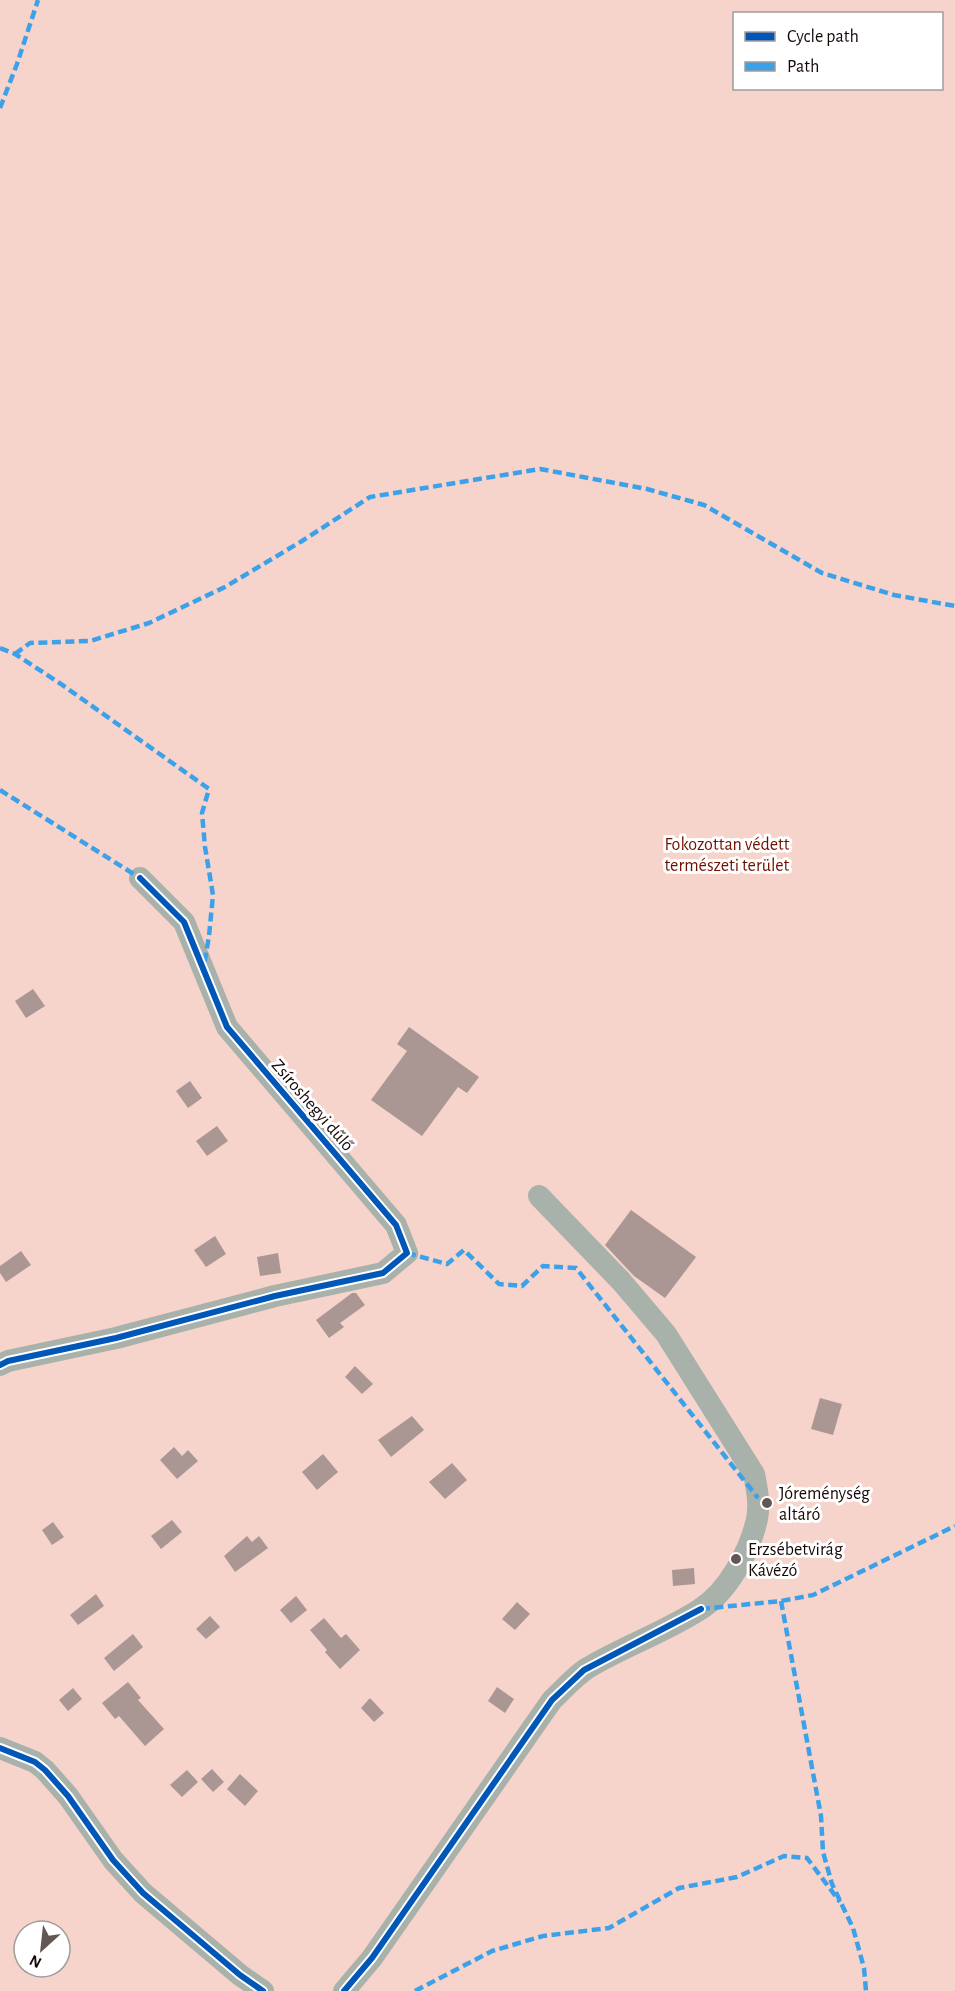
<svg xmlns="http://www.w3.org/2000/svg" width="955" height="1991" viewBox="0 0 955 1991" font-family="'Alegreya Sans',sans-serif">
  <rect width="100%" height="100%" fill="#f5e7e4"/>
  <path fill="#f6d4cc" fill-rule="evenodd" d="M0,0h955v1991h-955zM734,14h208v74h-208zM24,1931h36v36h-36z"/>
  <g fill="#aa9692">
    <path d="M33,989l12,17 -19,12 -11,-17z"/>
    <path d="M409,1027l70,50 -12,16 -9,-6 -36,49 -51,-36 36,-49 -10,-7z"/>
    <path d="M190,1081l12,17 -14,10 -12,-17z"/>
    <path d="M217,1126l11,15 -21,15 -11,-15z"/>
    <path d="M631,1210l65,47 -31,41 -31,-22 -29,-31z"/>
    <path d="M215,1236l11,18 -20,13 -12,-17z"/>
    <path d="M21,1251l10,14 -25,17 -6,-9v-7z"/>
    <path d="M278,1253l3,20 -21,3 -3,-19z"/>
    <path d="M352,1293h4l9,12 -25,18 4,4 -15,11 -13,-18z"/>
    <path d="M355,1366l18,18 -11,10 -17,-17z"/>
    <path d="M820,1398l22,6 -9,31 -22,-6z"/>
    <path d="M412,1416l12,14 -33,27 -13,-17z"/>
    <path d="M174,1447l8,9 6,-6 10,11 -21,18 -17,-19z"/>
    <path d="M323,1454l15,18 -21,18 -15,-18z"/>
    <path d="M452,1463l15,17 -22,19 -16,-17z"/>
    <path d="M172,1520l10,12 -21,17 -10,-13z"/>
    <path d="M53,1522l11,15 -12,8 -10,-15z"/>
    <path d="M247,1536l5,6 7,-6 9,12 -33,24 -11,-16z"/>
    <path d="M694,1568l1,16 -22,2 -1,-16z"/>
    <path d="M96,1594l8,12 -26,19 -8,-10z"/>
    <path d="M296,1596l11,14 -16,13 -11,-13z"/>
    <path d="M517,1602l13,12 -15,16 -13,-11z"/>
    <path d="M210,1616l10,11 -14,12 -10,-10z"/>
    <path d="M324,1618l17,20 5,-4 14,16 -20,19 -15,-17 2,-2 -17,-20z"/>
    <path d="M133,1634l10,13 -29,24 -10,-13z"/>
    <path d="M128,1682l13,16 -3,2 26,29 -19,17 -26,-30 -4,3 -13,-16z"/>
    <path d="M497,1687l17,12 -9,14 -17,-12z"/>
    <path d="M73,1688l9,11 -14,12 -9,-11z"/>
    <path d="M370,1698l14,15 -10,9 -13,-14z"/>
    <path d="M212,1769l12,13 -11,10 -12,-13z"/>
    <path d="M187,1770l11,12 -16,15 -12,-12z"/>
    <path d="M240,1774l18,17 -13,15 -18,-17z"/>
  </g>
  <g fill="none" stroke-linecap="round" stroke-linejoin="round">
    <g stroke="#a9b1ab" stroke-width="22">
      <path d="M0,1365l8,-4 108,-23 159,-42 108,-23 24,-20 -11,-28 -169,-198 -43,-105 -44,-44"/>
      <path d="M0,1748l35,14 10,8 23,26 45,64 30,33 97,82 23,16"/>
      <path d="M344,1991l28,-33 180,-258c11,-10 22,-23 34,-31 36,-22 77,-36 113,-59 29,-18 51,-59 58,-91 3,-15 0,-30 -3,-45l-88,-140 -45,-53 -82,-85"/>
    </g>
    <g stroke="#3da1e9" stroke-width="4.5" stroke-dasharray="9 4.5" stroke-linecap="butt">
      <path d="M0,108l17,-44 21,-64"/>
      <path d="M0,648l15,6 46,30 148,105 -7,24 3,34 8,48 -4,41 -5,30"/>
      <path d="M15,654l15,-11 60,-2 59,-18 76,-36 77,-46 68,-44 170,-28 107,20 57,16 118,68 72,22 61,11"/>
      <path d="M0,790l140,88"/>
      <path d="M407,1253l40,11 17,-14 35,34 23,2 21,-20 33,2 182,230"/>
      <path d="M781,1601l40,215 2,36 9,32 21,44 11,40 2,23"/>
      <path d="M701,1609l80,-8 32,-6 142,-69"/>
      <path d="M415,1991l77,-40 51,-15 66,-8 70,-40 58,-11 47,-21 23,2 33,44"/>
    </g>
    <defs>
      <g id="cycleway">
        <path d="M0,1365l8,-4 108,-23 159,-42 108,-23 24,-20 -11,-28 -169,-198 -43,-105 -44,-44"/>
        <path d="M0,1748l35,14 10,8 23,26 45,64 30,33 97,82 23,16"/>
        <path d="M344,1991l28,-33 180,-258 32,-30 117,-61"/>
      </g>
    </defs>
    <use href="#cycleway" stroke="#fff" stroke-width="10"/>
    <use href="#cycleway" stroke="#0057b8" stroke-width="6"/>
  </g>
  <g fill="#635654" stroke="#fff" stroke-width="2">
    <circle cx="767" cy="1503" r="6"/>
    <circle cx="736" cy="1559" r="6"/>
  </g>
  <g text-anchor="middle" stroke-width="6" stroke-linejoin="round" paint-order="stroke">
    <g font-size="18" fill="#6f1200" stroke="#fff">
      <text x="727" y="850">Fokozottan védett<tspan x="727" dy="21">természeti terület</tspan></text>
    </g>
    <g font-size="18" fill="#150806" stroke="#fff">
      <text transform="translate(313 1105) rotate(49)" y="6">Zsíroshegyi dűlő</text>
    </g>
    <g font-size="18" fill="#150806" stroke="#fff" text-anchor="start">
      <text x="779" y="1499">Jóreménység<tspan x="779" dy="21">altáró</tspan></text>
      <text x="748" y="1555">Erzsébetvirág<tspan x="748" dy="21">Kávézó</tspan></text>
    </g>
  </g>
  <rect x="733" y="12" width="210" height="78" fill="#ffffff" stroke="#a19c9b" stroke-width="1.5"/>
  <rect x="745" y="32" width="30" height="9" fill="#0057b8" stroke="#a19c9b" stroke-width="1.5"/>
  <text x="787" y="42" font-size="18" fill="#150806">Cycle path</text>
  <rect x="745" y="62" width="30" height="9" fill="#3da1e9" stroke="#a19c9b" stroke-width="1.5"/>
  <text x="787" y="72" font-size="18" fill="#150806">Path</text>
  <g transform="translate(42 1949) rotate(207)"><circle r="28" fill="#ffffff" stroke="#a19c9b" stroke-width="1.5"/>
  <path d="M0-4.5L10 22L0 15L-10 22Z" fill="#635654"/>
  <text y="-9" font-size="16" font-weight="bold" text-anchor="middle" fill="#150806">N</text>
  </g>
</svg>
